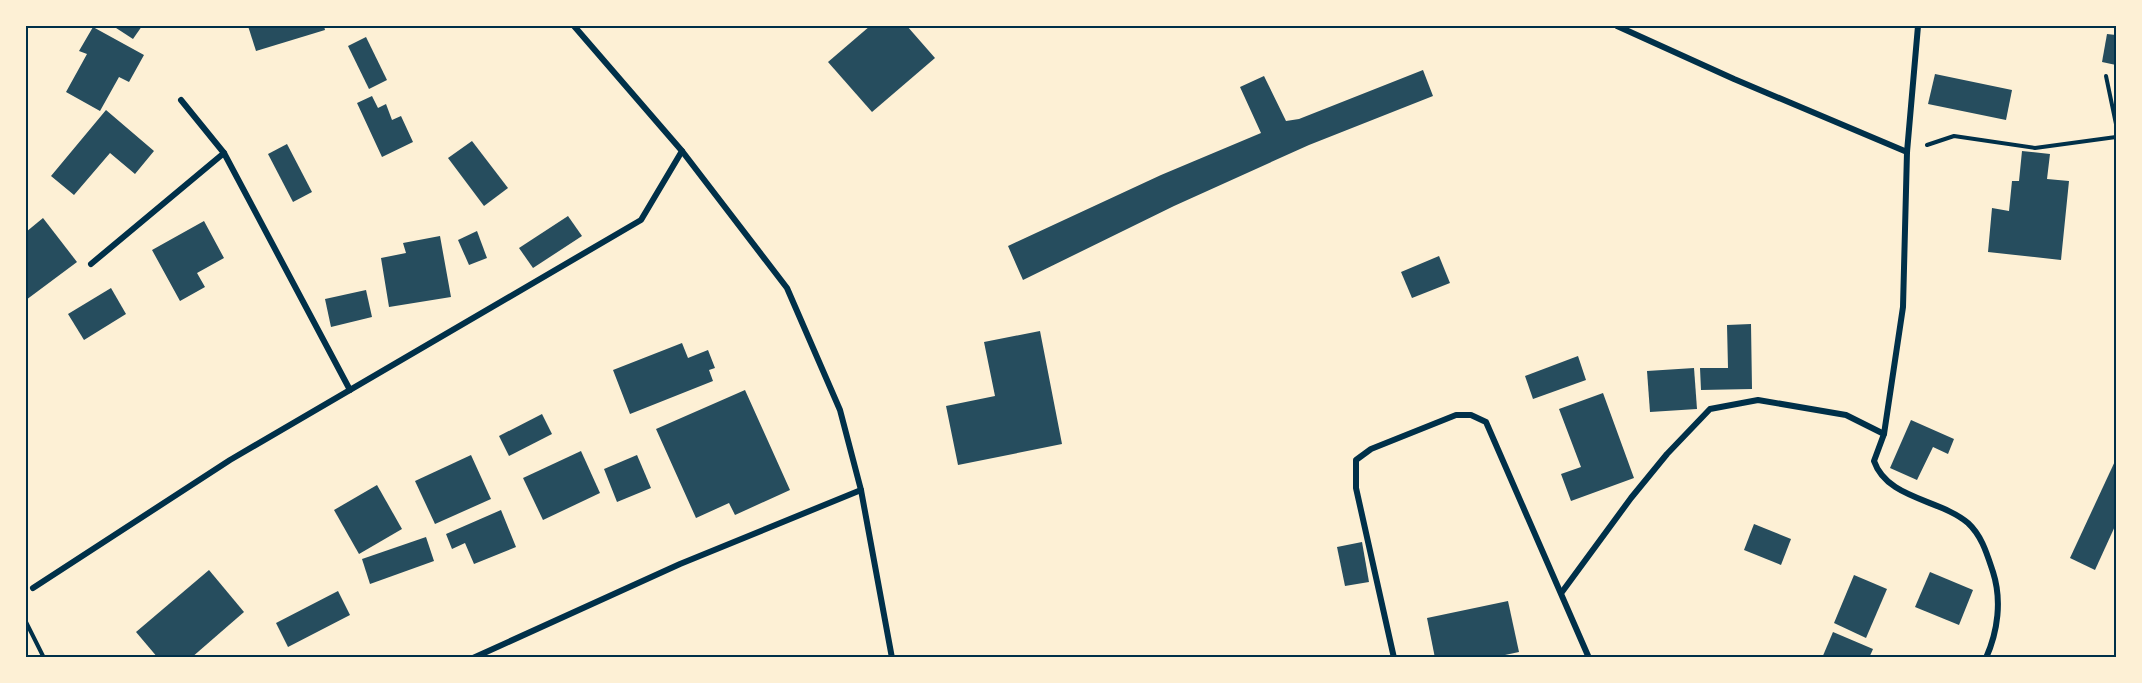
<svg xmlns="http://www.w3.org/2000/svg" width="2142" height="683" viewBox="0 0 2142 683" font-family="Overpass,sans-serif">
  <rect width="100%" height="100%" fill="#fdf0d5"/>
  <g fill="#264d5e">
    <path d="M113,26h29l-9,13z"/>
    <path d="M248,26h76l1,4 -69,21z"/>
    <path d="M870,26h37l28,32 -63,54 -44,-50z"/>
    <path d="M93,27l51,28 -15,27 -10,-5 -19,34 -34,-19 21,-38 -8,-3z"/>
    <path d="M2107,34l9,1v30l-14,-3z"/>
    <path d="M366,37l21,43 -18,9 -21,-43z"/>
    <path d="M1423,70l10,26 -124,49 -135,61 -151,74 -15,-34 153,-71 100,-42 -21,-46 24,-11 22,45 13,-2z"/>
    <path d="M1935,74l77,16 -6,30 -78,-16z"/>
    <path d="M372,96l6,12 8,-4 6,16 9,-4 12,26 -31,15 -25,-54z"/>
    <path d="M106,110l48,41 -19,23 -25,-21 -36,42 -23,-19z"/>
    <path d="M472,141l36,47 -24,18 -36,-48z"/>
    <path d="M287,144l25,48 -19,10 -25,-48z"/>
    <path d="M2022,151l28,3 -3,25 22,2 -8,79 -73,-8 4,-44 17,3 3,-30h7z"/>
    <path d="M568,216l14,20 -49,32 -14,-20z"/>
    <path d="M43,218l34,44 -51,38v-68z"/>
    <path d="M204,221l20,37 -27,15 8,14 -25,14 -28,-51z"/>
    <path d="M477,231l10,27 -18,7 -11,-25z"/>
    <path d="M440,236l11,61 -62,10 -8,-49 25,-5 -3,-10z"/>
    <path d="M1439,256l11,27 -38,15 -11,-26z"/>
    <path d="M111,288l15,26 -42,26 -16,-26z"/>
    <path d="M366,290l6,27 -41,10 -6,-28z"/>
    <path d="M1751,324l1,65 -51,1 -1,-22h28l-1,-43z"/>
    <path d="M1040,331l22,113 -104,21 -12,-59 49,-10 -11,-54z"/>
    <path d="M682,343l6,15 20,-8 7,18 -6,2 4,11 -83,33 -17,-44z"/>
    <path d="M1578,356l8,24 -53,19 -8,-23z"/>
    <path d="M1694,368l3,41 -47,3 -3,-41z"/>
    <path d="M745,390l45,100 -55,25 -6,-12 -33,15 -40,-89z"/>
    <path d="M1603,393l31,85 -63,23 -10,-27 20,-7 -22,-58z"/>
    <path d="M542,414l10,20 -43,22 -10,-20z"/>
    <path d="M1911,420l43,19 -6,15 -15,-7 -16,33 -27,-12z"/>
    <path d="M581,451l19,42 -57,27 -20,-42z"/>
    <path d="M471,455l20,44 -56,25 -20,-43z"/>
    <path d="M637,455l14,33 -34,14 -13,-33z"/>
    <path d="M2116,459v65l-21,46 -25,-12z"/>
    <path d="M377,485l25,44 -43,25 -25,-44z"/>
    <path d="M501,510l15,37 -42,17 -9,-21 -13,6 -6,-15z"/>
    <path d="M1754,524l37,15 -10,26 -37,-15z"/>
    <path d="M426,537l8,24 -64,23 -8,-25z"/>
    <path d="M1362,542l7,40 -24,4 -8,-39z"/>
    <path d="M209,570l35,42 -53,46h-33l-22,-26z"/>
    <path d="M1930,572l43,18 -14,35 -44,-18z"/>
    <path d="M1854,575l33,14 -21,49 -32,-15z"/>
    <path d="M338,591l12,24 -62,32 -12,-24z"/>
    <path d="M1508,601l11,51 -28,6h-56l-8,-40z"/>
    <path d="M1833,632l40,17 -4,9h-47z"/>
  </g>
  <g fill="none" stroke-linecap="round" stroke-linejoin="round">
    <g stroke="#003049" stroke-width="4">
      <path d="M2106,76l10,48"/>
      <path d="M1927,145l27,-9 81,12 81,-11"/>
      <path d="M26,622l18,36"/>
    </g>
    <g stroke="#003049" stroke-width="6">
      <path d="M574,26l108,125 105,137 53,122 21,80 31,168"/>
      <path d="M1617,26l117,53 173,73"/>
      <path d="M1918,26l-11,126 -4,155 -19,127 -10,27c13,38 66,38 94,62 14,13 19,31 25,49 9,28 5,59 -7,86"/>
      <path d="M181,100l43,53 126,237"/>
      <path d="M91,264l133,-111"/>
      <path d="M33,588l197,-128 411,-240 41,-69"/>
      <path d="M1562,592l69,-94 36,-44 43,-45 48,-9 88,15 38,19"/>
      <path d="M473,658l207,-94 181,-74"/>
      <path d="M1394,658l-38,-170v-28l15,-11 85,-34h15l15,7 103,236"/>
    </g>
  </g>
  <rect width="2142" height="683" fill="none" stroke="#fdf0d5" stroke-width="54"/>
  <rect x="27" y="27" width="2088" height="629" fill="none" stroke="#003049" stroke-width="2"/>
</svg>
